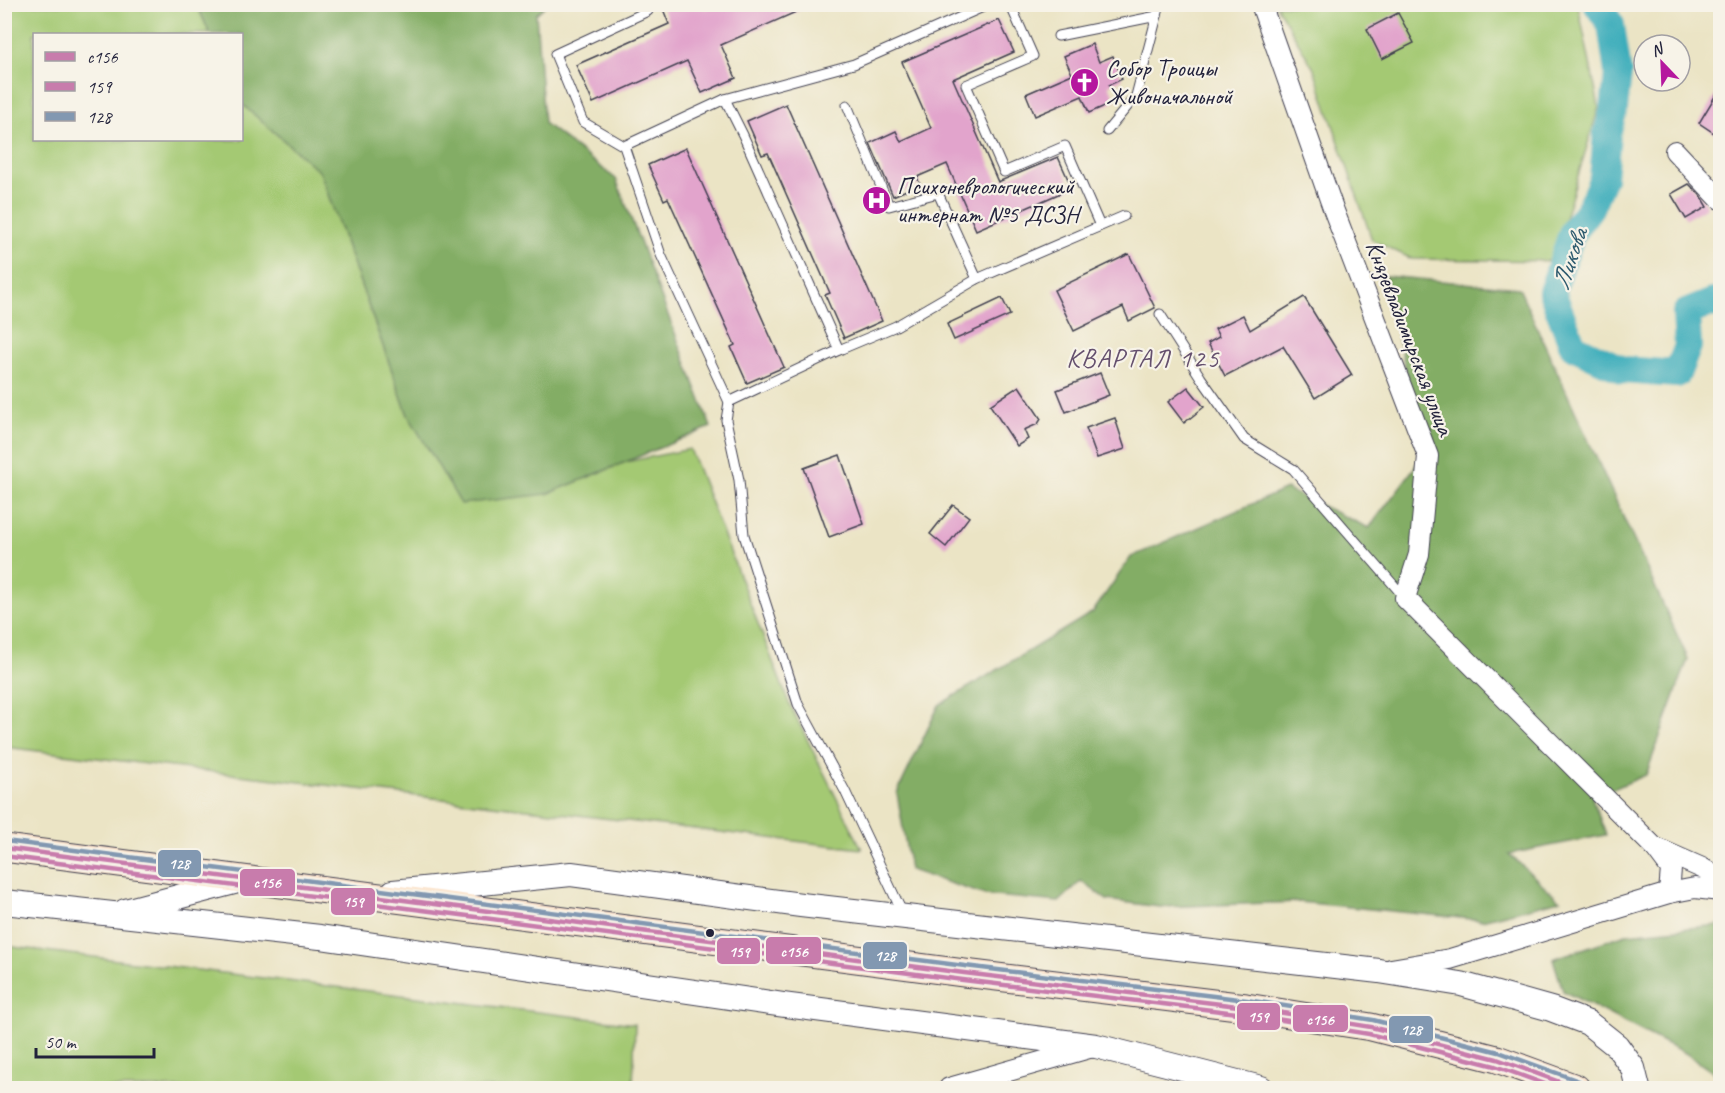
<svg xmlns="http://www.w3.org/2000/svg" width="1725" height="1093" viewBox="0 0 1725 1093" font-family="Caveat,sans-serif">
  <rect width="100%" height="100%" fill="#f7f3e8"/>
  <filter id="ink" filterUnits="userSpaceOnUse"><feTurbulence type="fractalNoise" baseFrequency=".0167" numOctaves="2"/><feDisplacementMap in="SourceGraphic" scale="12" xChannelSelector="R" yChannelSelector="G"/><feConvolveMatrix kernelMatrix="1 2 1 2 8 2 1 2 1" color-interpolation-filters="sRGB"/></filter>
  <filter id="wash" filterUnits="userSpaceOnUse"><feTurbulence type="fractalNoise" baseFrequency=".008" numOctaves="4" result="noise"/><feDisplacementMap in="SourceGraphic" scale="24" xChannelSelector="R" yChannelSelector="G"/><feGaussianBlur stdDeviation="1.35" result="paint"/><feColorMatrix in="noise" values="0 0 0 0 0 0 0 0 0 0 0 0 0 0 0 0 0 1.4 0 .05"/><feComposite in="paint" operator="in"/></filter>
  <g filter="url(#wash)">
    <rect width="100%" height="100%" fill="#ebe4c5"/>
    <g fill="#a4c973" stroke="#637657" stroke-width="1.5">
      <path d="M5,5h202l-7,7 10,22h-176v106h208v-36l78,68 88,243 139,79 79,-32 64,-13 99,254 73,146 -857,-102z"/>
      <path d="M1276,5h302l21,102 -47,154 -140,-2 -40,-19 -58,-171z"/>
      <path d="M5,946l630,78 -2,64h-628z"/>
    </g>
    <g fill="#83ad65" stroke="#526850" stroke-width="1.5">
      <path d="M207,4l339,1 -10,9 8,109 72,56 95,248 -164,67 -86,10 -53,-89 -88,-243 -78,-68v-70h-32l-10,-23z"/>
      <path d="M1385,276l134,12 169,371 -42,116 -54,23 14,37 -97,19 51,46 -78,20 -183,-18 -139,5 -53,-7 -26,-19 -22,21 -74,-7 -75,-25 -13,-77 42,-88 154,-93 38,-55 155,-68 83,39 55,-73z"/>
      <path d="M1719,925l1,1v151l-35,-24 -122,-62 -10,-32 73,-25z"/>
    </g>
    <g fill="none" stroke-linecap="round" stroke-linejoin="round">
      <path stroke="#3eadbb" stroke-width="28" d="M1597,4l14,21 7,48 -4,36 -7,24 -4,45 -13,30 -17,23 -21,61 21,54 50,24 54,4 11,-28 -2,-33 27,-11 7,3"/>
    </g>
    <g id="blocks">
      <g fill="#e2a4cc">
        <path d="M661,4h42l2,5 11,-5h98l-93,41 15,33 -34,15 -15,-32 -94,42 -17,-38 93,-41z"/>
        <path d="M1398,13l16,30 -32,16 -15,-30z"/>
        <path d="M999,20l15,32 -61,27 45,103 60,-25 14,31 -96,42 -29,-66 -30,13 3,7 -27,12 -23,-53 26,-12 5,11 30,-14 -29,-66z"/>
        <path d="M1092,44l7,18 14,-6 9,23 -13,6 7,16 -27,12 -7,-17 -47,20 -9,-22 46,-20 -8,-18z"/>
        <path d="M1720,88v49l-21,-14z"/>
        <path d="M786,104l96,217 -38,17 -19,-43 5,-2 -62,-140 -6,2 -15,-34z"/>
        <path d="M686,148l98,219 -37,16 -16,-36 4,-2 -67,-147 -4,2 -16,-35z"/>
        <path d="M1689,184l11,11 7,12 -21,12 -15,-25z"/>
        <path d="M1129,254l26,54 -26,13 -6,-14 -49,24 -20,-41z"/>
        <path d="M1304,297l48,78 -37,23 -32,-52 -58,30 -17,-33 11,-6 -4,-8 28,-14 7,15z"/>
        <path d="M1002,298l8,17 -56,25 -7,-16z"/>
        <path d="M1100,373l9,22 -43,17 -9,-22z"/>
        <path d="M1019,386l22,33 -3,5 -14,6 4,9 -11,7 -27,-41z"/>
        <path d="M1188,387l16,20 -20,16 -16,-21z"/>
        <path d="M1115,418l10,31 -28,9 -11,-30z"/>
        <path d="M840,455l24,69 -35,13 -25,-69z"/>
        <path d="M953,505l16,12 -23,30 -16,-13z"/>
      </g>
    </g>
  </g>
  <g filter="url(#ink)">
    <use href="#blocks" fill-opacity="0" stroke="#403f50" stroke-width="1.5"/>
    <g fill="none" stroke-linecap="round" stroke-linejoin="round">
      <defs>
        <g id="service">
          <path d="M645,4l3,7 -93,43 28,68 41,24 37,109 68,147 -3,18 13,60 5,55 54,169 47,87 58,123"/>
          <path d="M1010,4l23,52 -67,29 38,87 61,-26 35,80"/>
          <path d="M1058,36l99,-20"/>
          <path d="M725,99l18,36 96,215"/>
          <path d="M847,105l42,101 49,-13 39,86"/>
          <path d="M1107,131l29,-35 24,-92"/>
          <path d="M624,146l101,-47 129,-35 136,-60"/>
          <path d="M1160,314l41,64 43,61 49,30 112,129"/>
          <path d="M729,402l110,-52 57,-24 81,-47 147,-63"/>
        </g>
        <g id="minor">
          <path d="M1261,4l73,207 94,245 -9,98 -14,44 249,249 48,21 18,11"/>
          <path d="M1675,151l45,48"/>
          <path d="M1656,849l15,20 -2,24"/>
          <path d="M1391,969l59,-10 219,-66 26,-5 25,3"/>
          <path d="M949,1088l144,-41"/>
        </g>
        <g id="tertiary">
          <path d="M393,892l178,-18 230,31 578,66 82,13 90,25 37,14 29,23 16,22 5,20"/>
          <path d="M4,902l316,35 464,68 312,41 165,42"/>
          <path d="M125,911l117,-31"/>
        </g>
        <path id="secondary" d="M4,848l960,125 282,34 125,20 126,32 79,29"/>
      </defs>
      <use href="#service" stroke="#403f50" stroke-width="11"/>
      <use href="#minor" stroke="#403f50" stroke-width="22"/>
      <use href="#tertiary" stroke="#403f50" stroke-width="26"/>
      <use href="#secondary" stroke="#403f50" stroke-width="29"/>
      <use href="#service" stroke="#fff" stroke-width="9"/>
      <use href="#minor" stroke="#fff" stroke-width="20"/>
      <use href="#tertiary" stroke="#fff" stroke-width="24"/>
      <use href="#secondary" stroke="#fbe5cf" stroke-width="27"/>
      <defs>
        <path id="bus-1" d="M4,848l960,125 282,34 125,20 126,32 79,29"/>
        <path id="bus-2" d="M4,856l959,124 282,34 124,20 126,32 61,22"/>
        <path id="bus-3" d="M5,841l960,125 282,34 126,20 126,32 80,29"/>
      </defs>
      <use href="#bus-1" stroke="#f7f3e8" stroke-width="9"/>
      <use href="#bus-2" stroke="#f7f3e8" stroke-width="9"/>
      <use href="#bus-3" stroke="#f7f3e8" stroke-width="9"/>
      <use href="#bus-1" stroke="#c87cac" stroke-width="4.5"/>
      <use href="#bus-2" stroke="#c87cac" stroke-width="4.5"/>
      <use href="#bus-3" stroke="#8298b1" stroke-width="4.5"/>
    </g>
  </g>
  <defs>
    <symbol id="church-disc" viewBox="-11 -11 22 22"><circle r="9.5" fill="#b5179e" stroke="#f7f3e8"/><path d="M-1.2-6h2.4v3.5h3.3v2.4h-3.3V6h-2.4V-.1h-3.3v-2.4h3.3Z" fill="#fff"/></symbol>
    <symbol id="hospital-disc" viewBox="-11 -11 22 22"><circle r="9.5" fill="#b5179e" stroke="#f7f3e8"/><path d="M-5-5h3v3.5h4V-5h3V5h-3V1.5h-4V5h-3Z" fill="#fff"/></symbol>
  </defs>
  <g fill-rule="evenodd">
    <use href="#church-disc" x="1068" y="66" width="33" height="33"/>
    <use href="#hospital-disc" x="860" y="184" width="33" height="33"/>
  </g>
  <circle fill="#22223b" stroke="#f7f3e8" stroke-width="2" cx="710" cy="933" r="5"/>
  <g text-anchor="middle" stroke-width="4.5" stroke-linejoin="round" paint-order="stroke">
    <g font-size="24" fill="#22223b" stroke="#f7f3e8" text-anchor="start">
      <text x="1106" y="76">Собор Троицы<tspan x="1106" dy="28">Живоначальной</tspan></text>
      <text x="897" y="194">Психоневрологический<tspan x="897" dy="28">интернат №5 ДСЗН</tspan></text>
    </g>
    <g font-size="24" fill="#22223b" stroke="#f7f3e8">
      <text transform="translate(1410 338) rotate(69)" y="8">Князевладимирская улица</text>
    </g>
    <g font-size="26" font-style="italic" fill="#2d5a6e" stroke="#f7f3e8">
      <text transform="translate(1569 259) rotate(-71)" y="9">Ликова</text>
    </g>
    <g font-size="27" letter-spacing="1.5" fill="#65506e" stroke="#f7f3e8">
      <text x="1143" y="367">КВАРТАЛ 125</text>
    </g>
  </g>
  <g stroke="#f7f3e8" stroke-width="2">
    <rect x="157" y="849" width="45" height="29" rx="6" fill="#8298b1"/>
    <rect x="239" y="868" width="57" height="29" rx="6" fill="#c87cac"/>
    <rect x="330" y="887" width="46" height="29" rx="6" fill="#c87cac"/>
    <rect x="765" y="936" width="57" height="29" rx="6" fill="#c87cac"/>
    <rect x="716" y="937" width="45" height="28" rx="6" fill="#c87cac"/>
    <rect x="862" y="941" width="46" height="29" rx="6" fill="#8298b1"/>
    <rect x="1236" y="1002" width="45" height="29" rx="6" fill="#c87cac"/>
    <rect x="1292" y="1004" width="57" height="29" rx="6" fill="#c87cac"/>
    <rect x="1388" y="1015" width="46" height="29" rx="6" fill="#8298b1"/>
  </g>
  <g font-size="16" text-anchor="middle" font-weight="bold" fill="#fff">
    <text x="179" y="869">128</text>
    <text x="267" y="888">с156</text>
    <text x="353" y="907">159</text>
    <text x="794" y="957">с156</text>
    <text x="739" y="957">159</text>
    <text x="885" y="961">128</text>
    <text x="1258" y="1022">159</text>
    <text x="1320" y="1025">с156</text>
    <text x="1411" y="1035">128</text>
  </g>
  <rect width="1725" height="1093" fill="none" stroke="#f7f3e8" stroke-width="24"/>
  <rect x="33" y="33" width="210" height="108" fill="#f7f3e8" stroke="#a29fa3" stroke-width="1.5"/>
  <rect x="45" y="52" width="30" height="9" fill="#c87cac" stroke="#a29fa3" stroke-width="1.5"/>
  <text x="87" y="63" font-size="18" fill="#22223b">с156</text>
  <rect x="45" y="82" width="30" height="9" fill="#c87cac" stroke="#a29fa3" stroke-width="1.5"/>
  <text x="87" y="93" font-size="18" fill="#22223b">159</text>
  <rect x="45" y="112" width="30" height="9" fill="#8298b1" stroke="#a29fa3" stroke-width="1.5"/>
  <text x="87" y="123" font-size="18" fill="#22223b">128</text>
  <g transform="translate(1662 63) rotate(337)"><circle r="28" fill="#f7f3e8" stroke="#a29fa3" stroke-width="1.5"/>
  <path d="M0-4.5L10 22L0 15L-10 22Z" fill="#b5179e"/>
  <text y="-9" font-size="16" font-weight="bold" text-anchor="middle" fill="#22223b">N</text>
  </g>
  <path d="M36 1048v9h118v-9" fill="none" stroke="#22223b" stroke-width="3"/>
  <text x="45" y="1048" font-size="18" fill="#22223b" stroke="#f7f3e8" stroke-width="4.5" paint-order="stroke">50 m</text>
</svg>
